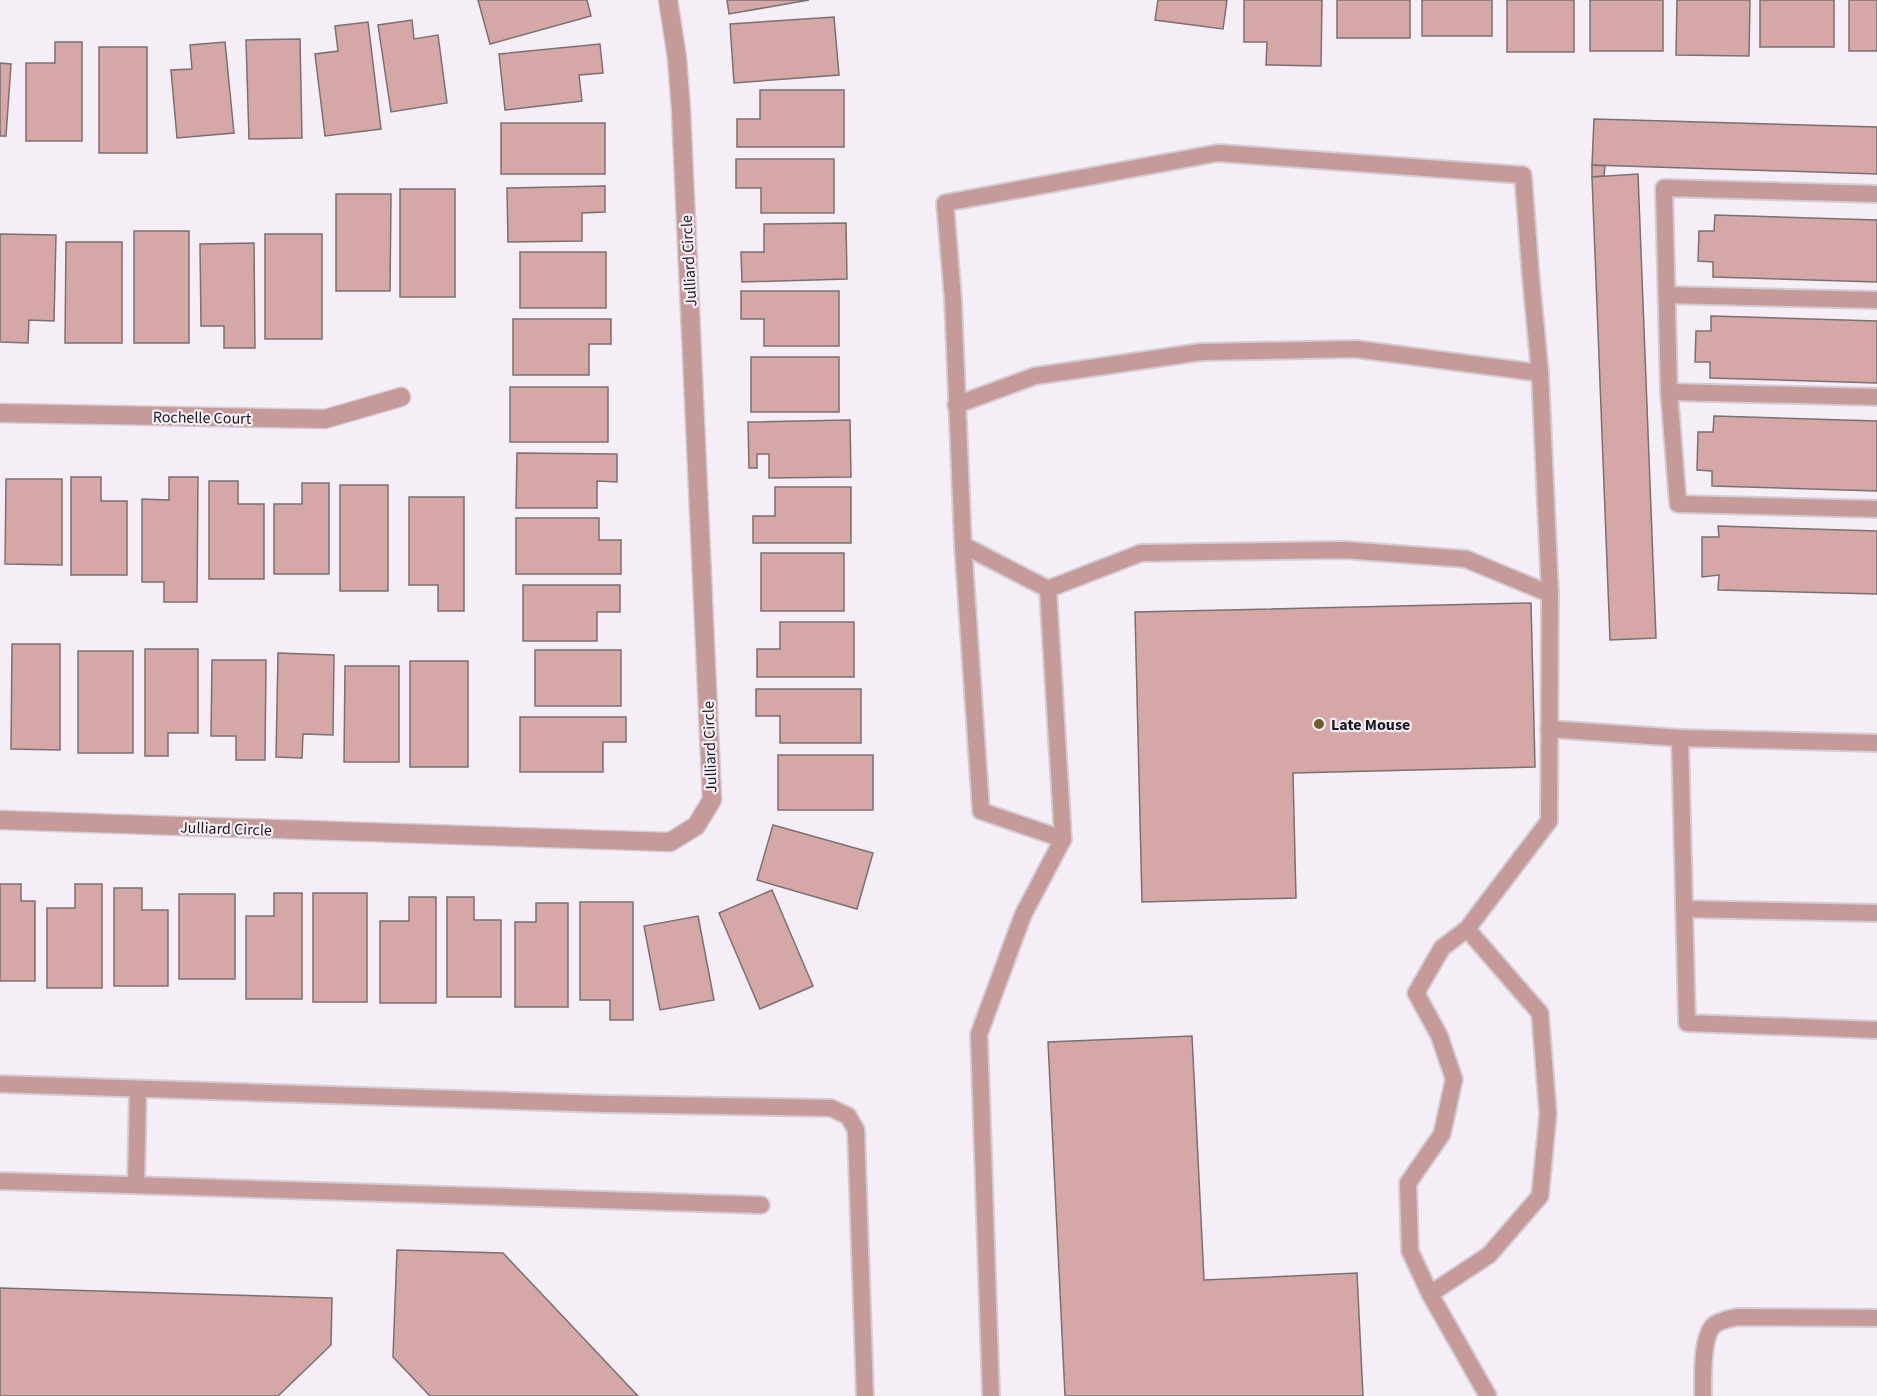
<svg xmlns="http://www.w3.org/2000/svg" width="1877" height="1396" viewBox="0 0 1877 1396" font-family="'Source Sans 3',sans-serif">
  <rect width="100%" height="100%" fill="#f6eef6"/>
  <g fill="#d5a7a6" stroke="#7b7070" stroke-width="1.5">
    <path d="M478,0h109l4,16 -101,28z"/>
    <path d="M727,0h82l-80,14z"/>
    <path d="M1158,0h69l-4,29 -68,-9z"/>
    <path d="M1244,0h78l-1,66 -55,-1 1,-23h-23z"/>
    <rect x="1337" y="0" width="73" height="38"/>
    <rect x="1422" y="0" width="70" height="36"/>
    <rect x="1507" y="0" width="67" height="52"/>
    <rect x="1590" y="0" width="73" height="51"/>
    <path d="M1677,0h73l-1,56 -73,-1z"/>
    <rect x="1760" y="0" width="74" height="47"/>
    <rect x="1849" y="0" width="28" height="51"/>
    <path d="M834,17l5,58 -105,8 -4,-59z"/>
    <path d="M412,20l2,19 24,-4 9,68 -56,9 -13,-87z"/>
    <path d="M368,22l13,107 -56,7 -10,-82 23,-3 -3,-25z"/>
    <path d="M300,39l2,99 -53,1 -3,-99z"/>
    <path d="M55,42h27v99h-56v-78h29z"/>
    <path d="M225,42l9,91 -57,5 -6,-68 21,-1 -2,-24z"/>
    <path d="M600,44l3,29 -24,2 3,26 -77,9 -6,-56z"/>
    <rect x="99" y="47" width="48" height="106"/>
    <path d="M0,63l11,1 -5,72h-6z"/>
    <path d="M760,90h84v57h-107v-28h23z"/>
    <path d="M1594,119l283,8v47l-285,-9z"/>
    <rect x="501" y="123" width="104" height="51"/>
    <path d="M736,159h98v54h-73v-25h-25z"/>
    <path d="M1592,165l13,1 -1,10 -12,1z"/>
    <path d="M1638,174l18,464 -46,2 -18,-463z"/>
    <path d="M605,186v26l-23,1v28l-74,1 -1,-54z"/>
    <rect x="400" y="189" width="55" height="108"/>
    <path d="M336,194h55l-1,97h-54z"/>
    <path d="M1715,215l162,5v62l-164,-5v-15l-15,-1 1,-30h15z"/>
    <path d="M846,223l1,56 -105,3 -1,-30h23v-28z"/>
    <rect x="134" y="231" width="55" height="112"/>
    <path d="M0,234l56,1 -2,86 -25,-1 -1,23 -28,-1z"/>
    <rect x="265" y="234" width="57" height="105"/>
    <path d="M66,242h56v101h-57z"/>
    <path d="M254,243l1,105h-31v-22h-23l-1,-82z"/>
    <rect x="520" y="252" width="86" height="56"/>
    <path d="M741,291h98v55h-75v-27h-23z"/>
    <path d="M1711,316l166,5v62l-167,-5v-16h-15l1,-31h15z"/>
    <path d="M513,319h98v25h-22v31h-76z"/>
    <rect x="751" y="357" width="88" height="55"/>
    <rect x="510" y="387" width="98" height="55"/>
    <path d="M1714,416l163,5v70l-165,-5v-15l-15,-1 1,-38h15z"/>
    <path d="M850,420l1,57 -82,1v-24h-12v14h-8l-1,-46z"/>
    <path d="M517,453l100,1v28l-20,-1v27h-81z"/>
    <path d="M71,477h30v24h26v74h-56z"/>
    <path d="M169,477h29l-1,125h-33v-20h-22v-83l27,1z"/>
    <path d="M6,479h56v86l-57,-1z"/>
    <path d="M209,481h29v23h26v75h-55z"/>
    <path d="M302,483h27v91h-55v-70h28z"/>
    <rect x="340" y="485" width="48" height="106"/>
    <path d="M775,487h76v56h-98v-27h22z"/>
    <path d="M409,497h55v114h-26v-26h-29z"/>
    <path d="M516,518h83v22h22v34h-105z"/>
    <path d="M1718,526l159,5v63l-159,-4 1,-15 -17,2v-40h17z"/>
    <rect x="761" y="553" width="83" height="58"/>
    <path d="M523,585h97v27h-23v29h-74z"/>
    <path d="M1531,603l4,164 -242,6 3,125 -154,4 -7,-290z"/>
    <path d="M780,622h74v55h-97v-28h23z"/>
    <path d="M12,644h48v106l-49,-1z"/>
    <path d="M145,649h53v84h-30v23h-23z"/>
    <rect x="535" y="650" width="86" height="56"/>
    <rect x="78" y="651" width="55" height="102"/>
    <path d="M278,653l56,2 -1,80 -30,-1 -1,24 -26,-1z"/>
    <path d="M212,660h54l-1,100h-29v-24h-25z"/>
    <rect x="410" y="661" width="58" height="106"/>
    <path d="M345,666h54v96h-55z"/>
    <path d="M756,689h105v54h-81v-27h-24z"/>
    <path d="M520,717h106v25h-23v30h-83z"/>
    <rect x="778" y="755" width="95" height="55"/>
    <path d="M773,825l100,28 -16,56 -100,-29z"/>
    <path d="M0,884h21v17h14v80h-35z"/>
    <path d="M75,884h27v104h-55v-80h28z"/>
    <path d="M114,888h28v22h26v76h-54z"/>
    <path d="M772,890l41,96 -53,23 -41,-96z"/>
    <path d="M274,893h28v106h-56v-83h28z"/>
    <rect x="313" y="893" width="54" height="109"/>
    <rect x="179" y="894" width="56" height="85"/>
    <path d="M409,897h27v106h-56v-82h29z"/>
    <path d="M447,897h27v23h27v77h-54z"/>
    <path d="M580,902h53v118h-23v-20h-30z"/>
    <path d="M536,903h32v104h-53v-85h21z"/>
    <path d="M698,916l16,84 -54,10 -16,-84z"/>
    <path d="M1192,1036l12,244 153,-7 6,123h-298l-17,-354z"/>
    <path d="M397,1250l106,3 135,143h-208l-37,-39z"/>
    <path d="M0,1288l332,10 -1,47 -53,51h-278z"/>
  </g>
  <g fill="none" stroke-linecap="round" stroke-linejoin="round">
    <defs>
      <g id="lane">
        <path d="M1877,194l-213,-6 5,204 208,5"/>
        <path d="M1667,295l210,5"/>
        <path d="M1669,392l9,112 199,5"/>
        <path d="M956,405l79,-29 166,-24 155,-3 184,24"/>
        <path d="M963,545l18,266 82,28"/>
        <path d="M1048,589l-85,-44 -10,-246 -8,-96 273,-50 305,22 8,104 9,94 10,221"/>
        <path d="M1549,729l131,9"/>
        <path d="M1877,743l-197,-5 7,285 190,7"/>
        <path d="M1684,909l193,4"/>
        <path d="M0,1084l606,20 225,4 17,8 8,14 9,266"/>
        <path d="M0,1181l761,24"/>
        <path d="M136,1185l2,-96"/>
        <path d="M1430,1294l58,102"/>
        <path d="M991,1396l-12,-362 44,-119 40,-76 -15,-250 93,-36 203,-3 122,9 84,35 -1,227 -82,108 -25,19 -26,45 23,42 15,44 -12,55 -34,49 2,68 20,43 59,-39 51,-59 8,-82 -8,-101 -73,-84"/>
        <path d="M1703,1396c0,-17 -2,-59 11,-71 7,-5 15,-6 23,-8l140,1"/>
      </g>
      <g id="street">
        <path d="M0,413l325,6 76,-22"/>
        <path d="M0,820l670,22 26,-16 16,-26 -31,-690 -4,-52 -9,-58"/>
      </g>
    </defs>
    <use href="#lane" stroke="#d3ccd3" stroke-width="20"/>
    <use href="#street" stroke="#d3ccd3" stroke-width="21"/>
    <use href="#lane" stroke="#c59a99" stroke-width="16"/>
    <use href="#street" stroke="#c59a99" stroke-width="18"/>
  </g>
  <circle fill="#705f2d" stroke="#f6eef6" stroke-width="2" cx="1319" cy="724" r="6"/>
  <g text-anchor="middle" stroke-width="4.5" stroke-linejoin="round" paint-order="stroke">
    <g font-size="16" fill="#1d1a1d" stroke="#f6eef6">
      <text transform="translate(688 261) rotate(-93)" y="6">Julliard Circle</text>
      <text transform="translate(202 417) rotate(1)" y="6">Rochelle Court</text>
      <text transform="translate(709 747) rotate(-92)" y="6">Julliard Circle</text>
      <text transform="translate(226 828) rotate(2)" y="6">Julliard Circle</text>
    </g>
    <g font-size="16" font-weight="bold" fill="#1d1a1d" stroke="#f6eef6" text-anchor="start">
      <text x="1331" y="730">Late Mouse</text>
    </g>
  </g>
</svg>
